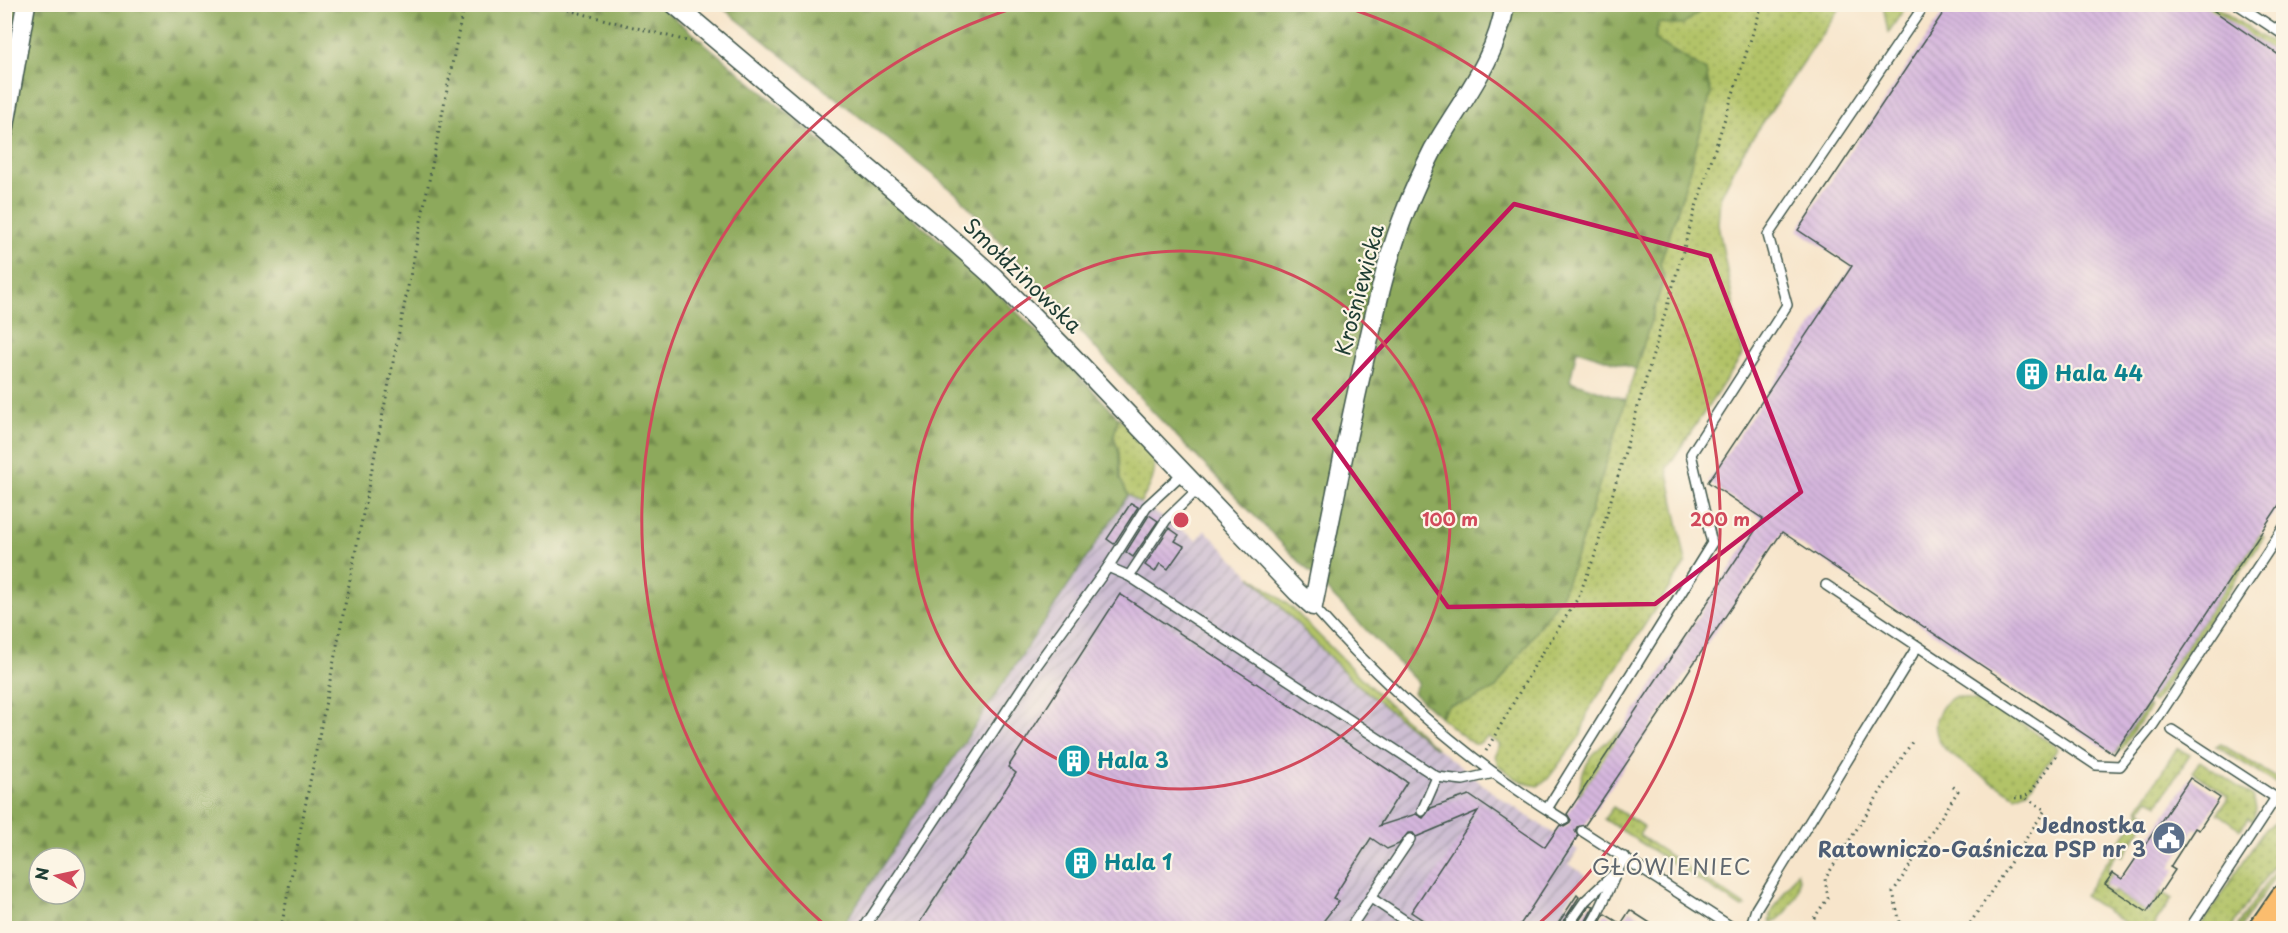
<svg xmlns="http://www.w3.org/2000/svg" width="2288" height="933" viewBox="0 0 2288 933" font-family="'Playpen Sans',sans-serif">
  <defs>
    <pattern id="industrial-furrows" width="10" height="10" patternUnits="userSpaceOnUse" patternTransform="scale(1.5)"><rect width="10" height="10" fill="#cdbed2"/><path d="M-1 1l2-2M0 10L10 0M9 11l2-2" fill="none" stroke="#a69cab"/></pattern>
    <pattern id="green-dots" width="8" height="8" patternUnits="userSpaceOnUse" patternTransform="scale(1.5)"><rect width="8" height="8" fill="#b2c367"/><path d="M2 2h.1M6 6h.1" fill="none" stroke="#90a056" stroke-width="1.8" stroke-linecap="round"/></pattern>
    <pattern id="forest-firs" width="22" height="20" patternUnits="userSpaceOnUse" patternTransform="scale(1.5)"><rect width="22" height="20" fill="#8da95c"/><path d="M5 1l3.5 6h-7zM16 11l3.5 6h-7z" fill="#738b4d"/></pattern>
    <pattern id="building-back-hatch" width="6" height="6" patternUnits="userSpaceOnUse" patternTransform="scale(1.5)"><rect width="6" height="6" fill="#d5b6dd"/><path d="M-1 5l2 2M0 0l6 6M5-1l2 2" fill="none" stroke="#b69dbe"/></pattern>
  </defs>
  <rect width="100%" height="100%" fill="#fcf5e5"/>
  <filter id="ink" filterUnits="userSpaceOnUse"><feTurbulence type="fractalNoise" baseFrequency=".0167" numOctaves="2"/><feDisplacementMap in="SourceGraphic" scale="12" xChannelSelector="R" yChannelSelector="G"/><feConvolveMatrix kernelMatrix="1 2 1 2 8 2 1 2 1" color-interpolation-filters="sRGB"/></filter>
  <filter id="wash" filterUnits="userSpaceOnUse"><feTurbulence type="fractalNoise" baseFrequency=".008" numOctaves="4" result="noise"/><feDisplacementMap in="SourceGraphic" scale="24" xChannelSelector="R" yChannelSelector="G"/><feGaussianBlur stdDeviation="1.35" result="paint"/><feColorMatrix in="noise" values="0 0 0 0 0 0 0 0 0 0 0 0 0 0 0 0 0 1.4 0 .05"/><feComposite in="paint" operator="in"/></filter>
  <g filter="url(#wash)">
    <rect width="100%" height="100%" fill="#f7e5cb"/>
    <path fill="url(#industrial-furrows)" d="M1128,495l69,45 8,-10 147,150 140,112 86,58 -9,14 16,11 -19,29 3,3 -14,21h-714z"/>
    <g fill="url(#green-dots)" stroke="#68804e" stroke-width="1.5">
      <path d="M1687,5h155l-101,150 -21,43 -2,26 25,130 -76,114 19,94 -98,149 -7,24 -34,45 -9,6 -10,-2 -13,-6 -17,-13 -3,-10 5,-10 -12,-8 -10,7h-5l-33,-27 9,-12 21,-4 26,-13 66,-94 16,-42 86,-274 -4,-14 23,-71 23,-122 -51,-31 3,-17 40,-10z"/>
      <path d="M1883,5h24l-19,28z"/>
      <path d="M2204,5h9l70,46v7z"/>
      <path d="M1118,417c32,33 52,41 22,86l-12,-8 -8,-16 -1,-26 -5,-17z"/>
      <path d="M2260,534l4,3 -110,166 -4,-3z"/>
      <path d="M1251,576l40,31 69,70 77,72 -85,-69z"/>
      <path d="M1956,696l38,9 64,43 -30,43 -13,5c-21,-14 -50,-29 -68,-45 -9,-8 -14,-23 -10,-34 4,-10 10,-17 19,-21z"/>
      <path d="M2147,705l3,2 -28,42 -8,5z"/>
      <path d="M1625,728l-46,69c1,-36 18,-50 46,-69z"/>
      <path d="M2221,744l62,38v6l-67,-42z"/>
      <path d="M2177,748l13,7 -32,49 -9,-6 -8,12 8,6 -26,40 -6,-3 -10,16 6,4 -9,14 9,7 2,-3 32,21 14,-20 11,7 -20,29h-19l-49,-32 57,-85 -3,-2z"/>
      <path d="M2200,761l53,36 3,12 -3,12 -5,-3 -7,11 -23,-16 11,-17 -37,-24z"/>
      <path d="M1613,807l31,20 -5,8 106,71 -3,2 -138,-89z"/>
      <path d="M2282,819l1,5v27l-52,77h-32l66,-99z"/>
      <path d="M2283,858v7l-43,63h-4z"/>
      <path d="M1797,872c8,17 -9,44 -25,51l-3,-2 3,-5 -2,-1z"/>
    </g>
    <g fill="url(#forest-firs)" stroke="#567348" stroke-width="1.5" fill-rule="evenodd">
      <path d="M1687,4l11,9 -15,12 -25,-2 -3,17 51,31 5,23 -28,99 -23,70 4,15 -28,91 -59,-19 -7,31 56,19 -48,152 -16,42 -66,94 -26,13 -21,4 -9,12 -27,-24 5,-10 -266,-272 -194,-216 -239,-190z"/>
      <path d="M5,5h654l311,261 60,59 88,92 -4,19 5,17 1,26 8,16 -287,433h-836zM39,858h36v36h-36z"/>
    </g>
    <g id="blocks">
      <g fill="url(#building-back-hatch)">
        <path d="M1949,4h255l79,54v441l-169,255 -332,-222 -197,293 -8,2 -2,4 3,5 -60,92h-83l-24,-16 67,-101 -62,26 -3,-4h-5l-9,11 -12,5 -16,-11 -38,60 6,3 -21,27h-402l100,-155 -8,-6 112,-173 287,188 -28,44 37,-12 7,4 8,-10 38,-13 76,52 15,-22 4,2 5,-3 2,-4 -4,-6 196,-295 -55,-37 144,-216 -54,-36z"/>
        <path d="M1131,503l7,4 -24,37 -7,-5z"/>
        <path d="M1149,515l9,6 -25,36 -7,-5z"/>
        <path d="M1169,528l10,7 -4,6 9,5 -16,23 -8,-6 -5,9 -10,-7z"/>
        <path d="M2190,778l30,20 -21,32 -4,-2 -25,39 5,3 -28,42 -42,-28 8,-11 9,6z"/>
        <path d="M1577,895l2,2 -20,31h-4z"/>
        <path d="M1590,905l4,1 -12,22h-8z"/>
        <path d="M1630,910l28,18h-61l8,-14 16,10z"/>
      </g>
    </g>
  </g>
  <g filter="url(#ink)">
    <use href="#blocks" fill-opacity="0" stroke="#3f564b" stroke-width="1.5"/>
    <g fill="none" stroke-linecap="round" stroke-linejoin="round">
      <defs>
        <g id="service">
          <path d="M2237,4l47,31"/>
          <path d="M1108,567l21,9 308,201 -15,34"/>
          <path d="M1129,576l37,-56 32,-31"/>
          <path d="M1826,585l270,180 24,1 31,-38 133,-201"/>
          <path d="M1313,606c73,82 157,157 251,214"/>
          <path d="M2172,730l112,73"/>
          <path d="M1437,777l26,3 31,-7"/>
          <path d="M1547,809l165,-266 -21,-89 96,-149 -19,-70 157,-231"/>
          <path d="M1582,831l151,97"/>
          <path d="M1371,898l45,30"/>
          <path d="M864,928l173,-263 71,-98 38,-60 37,-34"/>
          <path d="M1350,928l60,-89"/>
          <path d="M1566,928l19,-27 29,-27"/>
          <path d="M1589,928c15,-22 22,-48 36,-71"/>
          <path d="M1750,928l6,-19 161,-262"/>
          <path d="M2190,928l85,-129"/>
        </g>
        <g id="minor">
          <path d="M674,4l265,224 55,49 75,76 228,239 16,14c16,-79 31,-158 49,-236 12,-53 23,-107 43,-158 8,-21 18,-42 28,-62 27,-48 64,-90 72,-146"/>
          <path d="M4,132l22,-128"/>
        </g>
        <path id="primary" d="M2264,928l20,-29"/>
      </defs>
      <use href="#service" stroke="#3f564b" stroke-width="12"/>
      <use href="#minor" stroke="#3f564b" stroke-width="21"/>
      <use href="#primary" stroke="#3f564b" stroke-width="32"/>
      <g stroke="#3f564b" stroke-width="3" stroke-dasharray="1.5 4.5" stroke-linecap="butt">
        <path d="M545,4l146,38"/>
        <path d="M1486,751l50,-88 42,-65 17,-43 99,-342 68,-208"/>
        <path d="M2015,798l10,-1 6,-5 26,-38"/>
        <path d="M281,928l183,-924"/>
        <path d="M1807,928l21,-30 -3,-19 87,-137"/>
        <path d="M1901,928l-8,-36 65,-101 -7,-6"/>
        <path d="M1967,928l78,-118 -20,-13"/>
      </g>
      <use href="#service" stroke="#fff" stroke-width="9"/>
      <use href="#minor" stroke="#fff" stroke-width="18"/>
      <use href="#primary" stroke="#fbbd6e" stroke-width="28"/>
    </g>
  </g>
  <path fill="none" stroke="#c2185b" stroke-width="4.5" stroke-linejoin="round" d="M1514,204l196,52 91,236 -146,112 -207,3 -134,-188z"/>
  <g fill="none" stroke="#d1495b" stroke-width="3">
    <circle cx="1181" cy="520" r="269"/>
    <path d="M827 927A539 539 0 0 1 1023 5M1339 5A539 539 0 0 1 1535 927"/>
  </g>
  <defs>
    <symbol id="building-disc" viewBox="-11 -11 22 22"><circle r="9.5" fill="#0f9aa8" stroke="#fcf5e5"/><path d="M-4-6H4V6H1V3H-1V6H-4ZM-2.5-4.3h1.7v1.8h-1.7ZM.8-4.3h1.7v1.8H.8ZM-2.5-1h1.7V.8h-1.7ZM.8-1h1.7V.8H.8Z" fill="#fff"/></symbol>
    <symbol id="civic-disc" viewBox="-11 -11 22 22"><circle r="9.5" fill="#5c6f8a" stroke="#fcf5e5"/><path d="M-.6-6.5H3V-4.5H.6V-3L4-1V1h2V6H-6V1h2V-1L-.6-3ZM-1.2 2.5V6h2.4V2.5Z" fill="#fff"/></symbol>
  </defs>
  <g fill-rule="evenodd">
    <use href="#building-disc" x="2013" y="355" width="38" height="38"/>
    <use href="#building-disc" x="1055" y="742" width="38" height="38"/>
    <use href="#civic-disc" x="2150" y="819" width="38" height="38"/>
    <use href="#building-disc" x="1062" y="844" width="38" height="38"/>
  </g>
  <g text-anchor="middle" stroke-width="4.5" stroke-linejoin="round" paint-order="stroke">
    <g font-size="21" fill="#1f3d34" stroke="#fcf5e5">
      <text transform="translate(1022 276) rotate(44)" y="7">Smołdzinowska</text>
      <text transform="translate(1360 290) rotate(-75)" y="7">Krośniewicka</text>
    </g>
    <g font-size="21" font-weight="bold" fill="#0d838f" stroke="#fcf5e5" text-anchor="start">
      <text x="2055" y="381">Hala 44</text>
      <text x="1097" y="768">Hala 3</text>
      <text x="1104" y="870">Hala 1</text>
    </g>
    <g font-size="21" font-weight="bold" fill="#4e5e75" stroke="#fcf5e5" text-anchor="end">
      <text x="2146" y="833">Jednostka<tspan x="2146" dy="24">Ratowniczo-Gaśnicza PSP nr 3</tspan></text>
    </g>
    <g font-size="22" letter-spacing="1.5" fill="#5f676f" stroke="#fcf5e5">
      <text x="1672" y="875">GŁÓWIENIEC</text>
    </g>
  </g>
  <circle cx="1181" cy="520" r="9" fill="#d1495b" stroke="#fcf5e5" stroke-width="3"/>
  <g font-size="18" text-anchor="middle" font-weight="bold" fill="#d1495b" stroke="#fcf5e5" stroke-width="4.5" stroke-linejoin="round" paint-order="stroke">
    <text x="1450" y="526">100 m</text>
    <text x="1720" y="526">200 m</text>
  </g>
  <rect width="2288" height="933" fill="none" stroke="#fcf5e5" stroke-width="24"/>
  <g transform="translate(57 876) rotate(278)"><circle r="28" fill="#fcf5e5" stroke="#a4ab9e" stroke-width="1.5"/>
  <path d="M0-4.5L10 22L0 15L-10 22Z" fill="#d1495b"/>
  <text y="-9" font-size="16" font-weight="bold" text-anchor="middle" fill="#1f3d34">N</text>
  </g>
</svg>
